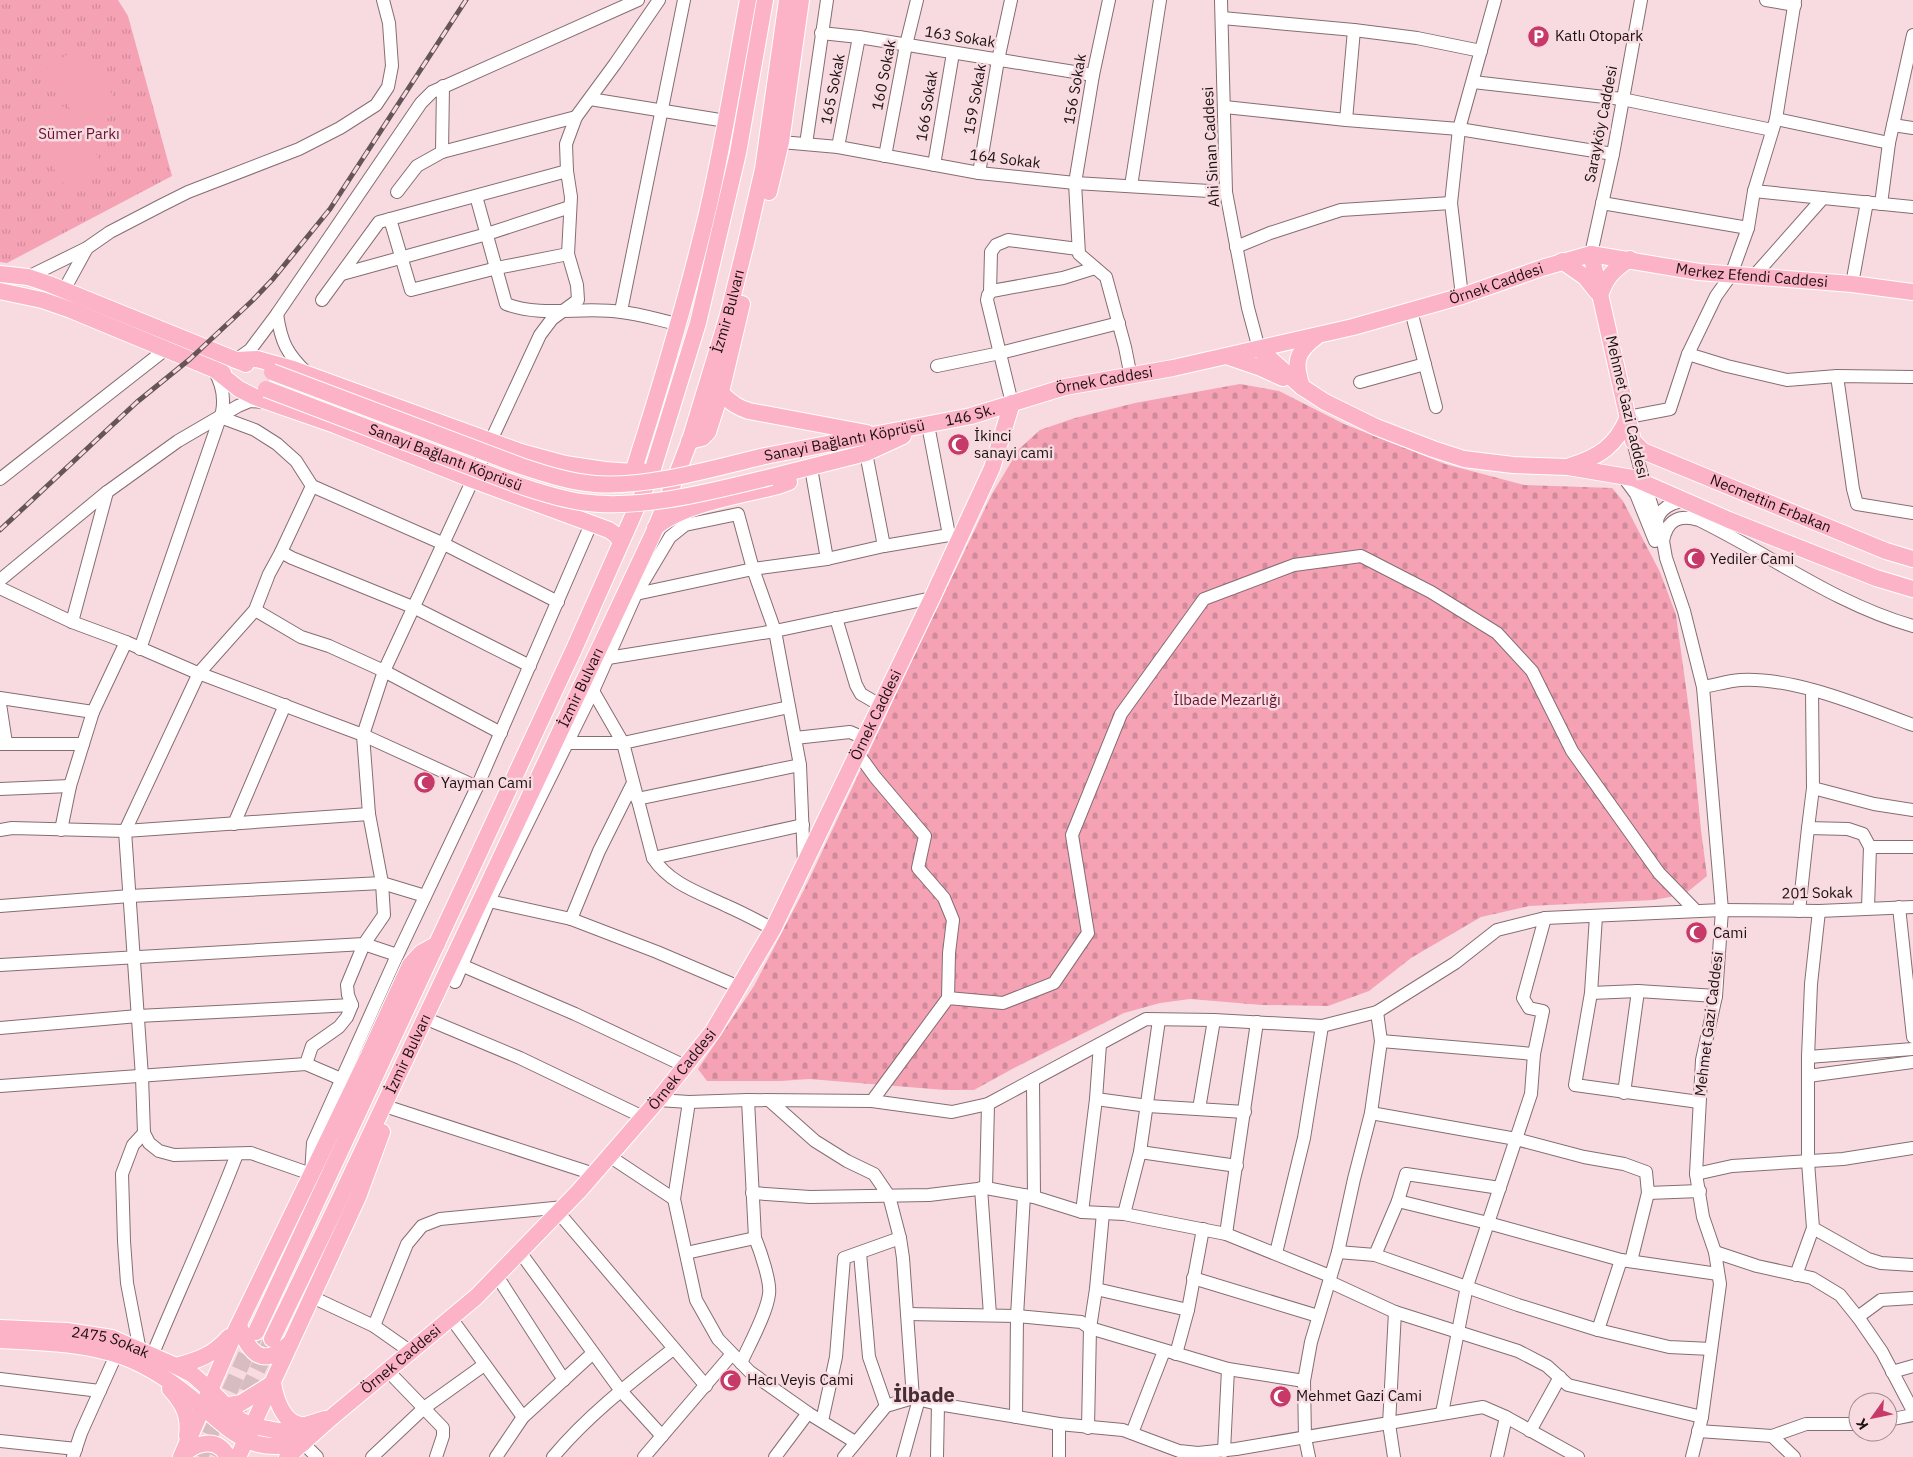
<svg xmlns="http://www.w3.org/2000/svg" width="1913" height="1457" viewBox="0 0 1913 1457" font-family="'IBM Plex Sans',sans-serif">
  <defs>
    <pattern id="grass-tufts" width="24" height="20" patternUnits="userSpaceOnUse" patternTransform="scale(1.25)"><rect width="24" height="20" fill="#f5a2b5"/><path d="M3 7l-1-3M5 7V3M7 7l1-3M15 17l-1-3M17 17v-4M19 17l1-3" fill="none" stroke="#d18a9b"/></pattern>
    <pattern id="cemetery-stones" width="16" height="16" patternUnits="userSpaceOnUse" patternTransform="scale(1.25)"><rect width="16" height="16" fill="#f5a2b5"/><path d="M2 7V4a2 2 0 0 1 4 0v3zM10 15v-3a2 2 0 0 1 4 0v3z" fill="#d18a9b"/></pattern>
  </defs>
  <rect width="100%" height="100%" fill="#f8dbe1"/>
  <path fill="url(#grass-tufts)" d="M0,0h118l10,16 44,160 -165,87 -7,-1z"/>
  <path fill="url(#cemetery-stones)" d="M1240,384l39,7 65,33 101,40 79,21 88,3 11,13 37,71 16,43 15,109 10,106 6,46 -22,18 -31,6 -125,6 -48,11 -70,41 -42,33 -41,15 -66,-1 -72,-6 -30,4 -36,10 -110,55 -40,22h-29l-136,-11 -28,2h-74l-9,-12 56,-83 51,-98 111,-236 76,-158 27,-45 21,-19 35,-12 60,-15z"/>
  <g fill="#f5a2b5">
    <path d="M80,46l42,63 -36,24 -42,-63z"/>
    <path d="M64,106l42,63 -36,24 -42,-63z"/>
  </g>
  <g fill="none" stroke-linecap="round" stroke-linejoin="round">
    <g stroke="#d7bdc2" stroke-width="16" stroke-dasharray="16 8" stroke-linecap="butt">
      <path d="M200,1457l54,-120"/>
      <path d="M216,1457l56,-118"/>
    </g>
    <defs>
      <g id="minor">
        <path d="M1109,0l-16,75 -18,108 4,71 27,23 19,70 6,30"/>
        <path d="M1221,0l5,192 22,116 11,41"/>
        <path d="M1766,0l29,5"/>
        <path d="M1222,18l132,12 63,8 64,13"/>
        <path d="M821,33l38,4 234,38"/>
        <path d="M1473,82l149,17 150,31"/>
        <path d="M443,86l-1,66 134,-35"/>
        <path d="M590,99l136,22"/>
        <path d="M1225,107l121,13 113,9 154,25"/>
        <path d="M1776,119l113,24"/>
        <path d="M1346,120l8,-90"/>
        <path d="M1893,125l20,3"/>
        <path d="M781,142l57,5 141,26 96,10 151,9"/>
        <path d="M806,144l21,-144"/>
        <path d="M838,147l21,-110"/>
        <path d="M885,156l21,-111 11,-45"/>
        <path d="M934,165l19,-112"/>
        <path d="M567,171l-177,48 21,71 86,-22 71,-14"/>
        <path d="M979,173l19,-113 13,-60"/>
        <path d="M1131,186l29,-186"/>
        <path d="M1754,191l159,16"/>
        <path d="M397,192l20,-26 25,-14"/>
        <path d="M476,196l30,108c37,14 77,2 115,8 19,2 38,8 57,12"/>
        <path d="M1602,203l146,25 6,-37 22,-72 19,-119"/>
        <path d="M1881,204l8,-61 24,-108"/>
        <path d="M1236,247l34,-14 71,-23 110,-7"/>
        <path d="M1591,254l22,-100 28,-154"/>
        <path d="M342,274l145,-40 83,-27"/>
        <path d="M1754,276l69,-78"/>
        <path d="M28,277l59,-29 23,-16 52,-27 26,-13 111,-43 41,-21 36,-23 12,-18 4,-21 -3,-43 -6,-23"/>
        <path d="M1852,284l15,-82"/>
        <path d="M64,290l23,-42"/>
        <path d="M990,292l1,-40 5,-7 12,-5 70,9"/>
        <path d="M1462,296l-11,-93 8,-74 36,-129"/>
        <path d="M322,300l57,-78 11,-3"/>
        <path d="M621,311l63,-311"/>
        <path d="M1411,311l25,96"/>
        <path d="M277,314c4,28 10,40 30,59"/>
        <path d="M1688,354l39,12 60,14 50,-4 76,1"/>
        <path d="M236,360l14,-10 27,-36 144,-211 11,-11 206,-92"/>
        <path d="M937,366l63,-13 119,-30"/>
        <path d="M1837,376l16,113 4,15 56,9"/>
        <path d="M1360,382l65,-18"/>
        <path d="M1012,403l-25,-103 1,-5 4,-4 71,-13 32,-10"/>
        <path d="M220,417l35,13 22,14 19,17 16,25 132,58 114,58"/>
        <path d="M1628,417l42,-8 18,-55 28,-58 15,-21 17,-47"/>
        <path d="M928,425l21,110"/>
        <path d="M1633,441l8,31 22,69 3,17 18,53 19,76 19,223 -6,86 -14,64 -6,114 7,43 12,35 5,32 -18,133 -10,40"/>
        <path d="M866,453l18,93"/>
        <path d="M811,468l16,91"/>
        <path d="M1622,475l14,19 19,47"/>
        <path d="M0,479l166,-130"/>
        <path d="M1657,521c2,-12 15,-19 27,-20"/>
        <path d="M1663,541c4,-21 16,-27 36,-21 72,35 136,84 214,106"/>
        <path d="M281,552l31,-66"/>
        <path d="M0,580l107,-88 71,-51 60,-35 12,-5 14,1"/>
        <path d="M0,588l72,34 54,20 67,29 170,64 114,52"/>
        <path d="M636,594l117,-25 74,-10 57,-13 65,-11 8,5"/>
        <path d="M255,610l46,27 28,9 55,25 117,62"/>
        <path d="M836,618l20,67 5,9 19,11"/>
        <path d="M72,622l35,-130"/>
        <path d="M140,649l82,-237c3,-15 -1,-30 -8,-42"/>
        <path d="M608,658l167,-27 157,-33"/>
        <path d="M530,666l-115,-58 -123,-50 -11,-6 -12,22 -14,36 -56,63 -74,158 17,246 2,56 5,10 10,8 15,4 77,-2 60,21 2,-31 82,-183 82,-173 114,-263"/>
        <path d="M1703,687c12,-2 25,-6 37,-7 55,-3 122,26 173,45"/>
        <path d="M1812,690l1,98 61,16 39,6"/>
        <path d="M593,691l30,52 30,115c17,26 47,35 74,48 16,7 31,15 46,23"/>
        <path d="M0,698l93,14"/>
        <path d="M0,704l6,39"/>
        <path d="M795,738l55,-6 14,6"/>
        <path d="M566,743h57l166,-36"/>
        <path d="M0,744h83"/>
        <path d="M857,752l18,25 50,59 -7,32 26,30 9,22 -4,33 -1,45"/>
        <path d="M1813,788l-5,40 40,1 15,5 7,13 -2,61"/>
        <path d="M0,789l70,-3"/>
        <path d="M637,799l163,-34"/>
        <path d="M234,824l51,-119"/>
        <path d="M0,830l12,-2 113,3 244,-17"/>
        <path d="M61,830l9,-44 23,-74 33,-70"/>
        <path d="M1870,847h43"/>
        <path d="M653,858l150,-33"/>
        <path d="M489,901l82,18 86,33 82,35"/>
        <path d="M0,906l130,-10 252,-13 43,13"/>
        <path d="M1899,907l14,130"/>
        <path d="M1799,911l9,-83"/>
        <path d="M1596,916l-5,77 -16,92 124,17"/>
        <path d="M571,919l28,-68 34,-68"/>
        <path d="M0,965l364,-21 33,11"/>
        <path d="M461,965l114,49 110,52"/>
        <path d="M455,982l34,-81 104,-210 43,-97 34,-57 15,-12 53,-11 15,55 22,62 25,134 4,98"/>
        <path d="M1591,993l47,-2 78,5"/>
        <path d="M434,1022l86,36 123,59"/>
        <path d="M0,1028l138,-12 214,-11"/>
        <path d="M1381,1041l153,13"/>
        <path d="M1808,1057l105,-8"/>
        <path d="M306,1064l6,-18 27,-19 8,-10 5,-12 -4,-10 -1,-10 17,-41 20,-29 -2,-32 -13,-69 -6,-79 21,-64 156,-336 12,-16 26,-19 -1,-15 -9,-31 3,-57 -4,-26 -1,-27 10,-27 39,-53 44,-64"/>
        <path d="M1808,1076l105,-14"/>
        <path d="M1033,1080l1,117"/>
        <path d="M0,1086l306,-22 35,15"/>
        <path d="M1624,1093l14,-102"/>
        <path d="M1096,1099l52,7 97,6"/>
        <path d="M658,1100l31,2 59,-2 124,1 80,11 36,-8 158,-85 68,1 108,6 55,-14 78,-49 42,-33 48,-12 177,-8 97,1 94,-4"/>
        <path d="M770,1101l45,40 32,20 27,13 15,22 11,42 3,20 10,140"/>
        <path d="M872,1101l76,-103 55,5 51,-20 34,-50 -16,-98 49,-121 83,-115 90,-34 67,-9 70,36 66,41 35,38 40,80 87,122 37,38"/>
        <path d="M689,1102l-15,97 22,101 22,39 32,33 58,41 47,29"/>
        <path d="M391,1108l203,66"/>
        <path d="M1199,1109l15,-89"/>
        <path d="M1371,1113l145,26 68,18 40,7 22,8 2,21 52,-2"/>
        <path d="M1140,1152l97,14"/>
        <path d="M609,1156l65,43"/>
        <path d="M1696,1174l36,-8 111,-7 70,-11"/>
        <path d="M981,1188l9,127"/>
        <path d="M986,1188l2,-84"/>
        <path d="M752,1193l58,4 119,-2 57,-7 48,9 48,15 42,2 102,20 104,42"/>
        <path d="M1398,1201l8,-27 94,14"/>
        <path d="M558,1212l148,174"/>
        <path d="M1082,1212l14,-113 4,-55"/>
        <path d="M1124,1214l16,-62 19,-132"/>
        <path d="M1813,1228l55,31 13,4 32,2"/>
        <path d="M1226,1234l31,-212"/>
        <path d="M520,1252l101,139 41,45"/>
        <path d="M1338,1252l37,3 143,50 80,25 71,17 42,2"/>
        <path d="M1715,1252l42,14 55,12 28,17 20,25 22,32 31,59"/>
        <path d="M686,1253l69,-15"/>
        <path d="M860,1253l9,104 17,49"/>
        <path d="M1276,1253l28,-115 18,-112"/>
        <path d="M1375,1255l23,-54 90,22 133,37 97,14"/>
        <path d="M1631,1261l17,-68"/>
        <path d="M1796,1275l17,-47 -5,-66v-105l3,-73 8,-73"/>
        <path d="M497,1276l67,104"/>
        <path d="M1193,1278l125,38"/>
        <path d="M1330,1282l65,30 123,39 29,15 21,19 134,32"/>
        <path d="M1096,1289l92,21"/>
        <path d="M312,1297l62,29 37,26"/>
        <path d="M907,1314l110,2 64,6 9,6 138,41 76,12"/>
        <path d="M1858,1317l23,-17 32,-2"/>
        <path d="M451,1318l72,99"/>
        <path d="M374,1326l33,-82 15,-18 18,-7 124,-12"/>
        <path d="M1598,1330l23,-70"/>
        <path d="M140,1351l-13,-68 -3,-42 -2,-67 11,-29 11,-12"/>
        <path d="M1176,1354l12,-44 15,-81"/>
        <path d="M152,1356c28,-68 59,-134 85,-202"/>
        <path d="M741,1363c8,-18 26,-50 28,-69 2,-12 -9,-44 -14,-56l-7,-138"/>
        <path d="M388,1371l55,57v8l-7,21"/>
        <path d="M1892,1372l21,-6"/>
        <path d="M0,1379l100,12"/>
        <path d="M1442,1413l25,-127 64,-192 3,-40 9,-43 -14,-3 -6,-10 22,-80"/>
        <path d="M1016,1417l1,-101 7,-121"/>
        <path d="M1888,1420l25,-5"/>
        <path d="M822,1421l14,-64 8,-99 56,-20"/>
        <path d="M1088,1428l2,-100 6,-39 7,-76"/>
        <path d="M1530,1431l30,-54"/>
        <path d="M1698,1431l74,5 34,-12h52"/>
        <path d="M1132,1433l32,-82"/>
        <path d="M1772,1436l22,21"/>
        <path d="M0,1441l76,8"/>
        <path d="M303,1443l14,14"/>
        <path d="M1224,1451l4,-82"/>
        <path d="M73,1457l8,-24 35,-78"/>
        <path d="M372,1457l52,-49 60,-43"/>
        <path d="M496,1457l27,-40 70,-64"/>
        <path d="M553,1457c34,-41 78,-75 120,-108"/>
        <path d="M644,1457l88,-103"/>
        <path d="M775,1457l33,-44"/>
        <path d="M844,1457l42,-51 27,-8 25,6 121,20 64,6 56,21 19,2 38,-4 247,-42 23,10 72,40"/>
        <path d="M903,1457l16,-58"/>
        <path d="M937,1457l1,-53"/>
        <path d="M1059,1457v-33"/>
        <path d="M1309,1457l-4,-19 -1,-57 7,-39 27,-90 16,-73 17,-66 10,-72 -4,-29"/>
        <path d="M1394,1457l-5,-33 6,-112"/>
        <path d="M1497,1457l9,-40"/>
      </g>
      <g id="major">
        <path d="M769,192l12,-50 20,-142"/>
        <path id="s1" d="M1591,254l42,187 10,10 243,100 27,8"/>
        <path d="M1562,261l23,16 12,15"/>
        <path d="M0,274l28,3 21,7 197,80"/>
        <path d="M0,291l42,9 29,10 152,63"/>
        <path d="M1600,295c7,-19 13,-25 30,-36"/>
        <path d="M1259,349l43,38 23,15 51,25 57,22 31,10 49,6 55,2 65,11 96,42 147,58 37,11"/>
        <path d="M1229,357l32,11 22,10"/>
        <path d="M236,360l21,-1 36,10 228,83 44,12 40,6 28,2 9,-1"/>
        <path d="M214,369l25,20 16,8 80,28 138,55 136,50 7,5 5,7"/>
        <path d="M1302,387c-8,-24 -7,-34 14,-50"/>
        <path d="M714,388c14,10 18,18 35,23l118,22"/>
        <path d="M689,441l13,-3 6,-6 13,-40 21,-88"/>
        <path id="s2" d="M765,456l206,-40 94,-29 108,-19 180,-41 109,-31 83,-29 46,-13 108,18 153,12 61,8"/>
        <path d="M1570,466c29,-9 46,-20 58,-49"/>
        <path d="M633,472c28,-87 54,-174 75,-263 16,-69 27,-139 40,-209"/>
        <path d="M771,477l95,-24 37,-17"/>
        <path d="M655,528c26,-24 88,-33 123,-42l11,-4"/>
        <path d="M239,1325c10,29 24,44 51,18"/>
        <path id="s3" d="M0,1328l67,3 45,7 64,28 17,9 17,15 30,30 13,6 26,5h8l38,-12"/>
        <path d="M256,1332l318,-683 77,-174 47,-152 40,-170 27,-153"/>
        <path id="s4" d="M272,1339l62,-128 255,-541 64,-136 14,-34 23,-60 38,-125 18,-72 17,-74 24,-169"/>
        <path d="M0,1340c41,2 85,3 124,17 27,10 55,30 77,49 18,14 34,32 57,38 15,4 30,2 45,-1"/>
        <path d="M176,1366c23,-6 37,-11 53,-29"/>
        <path d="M170,1389c13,14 20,27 17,47"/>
        <path d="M218,1407l23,-4 32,-20c3,18 13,49 38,41"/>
        <path d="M182,1455c14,-12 35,-19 46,2"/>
        <path d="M181,1457l55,-127 132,-273 42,-92 11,-12 16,-9"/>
        <path d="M238,1457l120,-260 24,-65"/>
        <path id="s5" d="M287,1457l45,-40 144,-120 103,-106 79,-91 55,-69 60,-102 159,-331 60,-130 20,-65"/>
      </g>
    </defs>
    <use href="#minor" stroke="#866d72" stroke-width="14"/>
    <use href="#major" stroke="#fff" stroke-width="18"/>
    <use href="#minor" stroke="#fff" stroke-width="12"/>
    <use href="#major" stroke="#fcb3c7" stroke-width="16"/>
    <defs>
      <path id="rail" d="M0,530l137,-128 53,-43 63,-59 20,-21 57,-70 136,-209"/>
    </defs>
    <use href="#rail" stroke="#655558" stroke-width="5"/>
    <use href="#rail" stroke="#f8dbe1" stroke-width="3" stroke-dasharray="9" stroke-linecap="butt"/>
    <defs>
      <g id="major-bridge">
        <path d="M272,372l249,94c24,8 49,16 74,18 54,4 118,-16 170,-28"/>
        <path id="s6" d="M266,389l252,96c21,7 41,14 63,17 59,9 133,-11 190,-25"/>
      </g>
    </defs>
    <use href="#major-bridge" stroke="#fff" stroke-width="18" stroke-linecap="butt"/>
    <use href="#major-bridge" stroke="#fcb3c7" stroke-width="16"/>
  </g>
  <defs>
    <symbol id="parking-disc" viewBox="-11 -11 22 22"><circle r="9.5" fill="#c63969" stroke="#f8dbe1"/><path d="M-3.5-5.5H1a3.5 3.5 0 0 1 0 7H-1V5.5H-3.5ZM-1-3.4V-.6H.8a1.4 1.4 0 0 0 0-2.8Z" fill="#fff"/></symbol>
    <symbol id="mosque-disc" viewBox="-11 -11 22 22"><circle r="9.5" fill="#c63969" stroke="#f8dbe1"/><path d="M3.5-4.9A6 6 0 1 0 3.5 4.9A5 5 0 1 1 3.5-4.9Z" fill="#fff"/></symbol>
  </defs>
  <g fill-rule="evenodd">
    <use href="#parking-disc" x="1526" y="24" width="25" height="25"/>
    <use href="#mosque-disc" x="946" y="432" width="25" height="25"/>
    <use href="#mosque-disc" x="1682" y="546" width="25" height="25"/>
    <use href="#mosque-disc" x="412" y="770" width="25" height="25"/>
    <use href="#mosque-disc" x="1684" y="920" width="25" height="25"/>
    <use href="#mosque-disc" x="718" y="1368" width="25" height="25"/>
    <use href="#mosque-disc" x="1268" y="1384" width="25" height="25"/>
  </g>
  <g text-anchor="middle" stroke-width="5" stroke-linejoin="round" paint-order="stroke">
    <g font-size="15" fill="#1b1113" stroke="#f8dbe1" text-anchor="start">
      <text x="1555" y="41">Katlı Otopark</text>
      <text x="974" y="441">İkinci<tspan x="974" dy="17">sanayi cami</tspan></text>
      <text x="1710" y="564">Yediler Cami</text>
      <text x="441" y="788">Yayman Cami</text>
      <text x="1713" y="938">Cami</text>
      <text x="747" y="1385">Hacı Veyis Cami</text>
      <text x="1296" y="1401">Mehmet Gazi Cami</text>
    </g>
    <g font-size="15" fill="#1b1113" stroke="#f8dbe1">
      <text transform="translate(960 37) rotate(9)" y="5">163 Sokak</text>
      <text transform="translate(884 75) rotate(-79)" y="5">160 Sokak</text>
      <text transform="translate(833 89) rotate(-79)" y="5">165 Sokak</text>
      <text transform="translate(1075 89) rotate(-80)" y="5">156 Sokak</text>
      <text transform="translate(975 99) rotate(-80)" y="5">159 Sokak</text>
      <text transform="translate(927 106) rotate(-81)" y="5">166 Sokak</text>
      <text transform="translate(1601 124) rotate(-79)" y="5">Sarayköy Caddesi</text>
      <text transform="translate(1211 147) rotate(-93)" y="5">Ahi Sinan Caddesi</text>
      <text transform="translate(1005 159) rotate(7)" y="5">164 Sokak</text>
      <text dy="5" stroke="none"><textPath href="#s2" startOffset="1014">Merkez Efendi Caddesi</textPath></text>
      <text dy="5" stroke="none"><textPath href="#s2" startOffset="752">Örnek Caddesi</textPath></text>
      <text dy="5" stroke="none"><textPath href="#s4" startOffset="1126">İzmir Bulvarı</textPath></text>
      <text dy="5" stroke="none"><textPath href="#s2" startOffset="348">Örnek Caddesi</textPath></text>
      <text transform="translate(1627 407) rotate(77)" y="5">Mehmet Gazi Caddesi</text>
      <text dy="5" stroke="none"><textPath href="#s2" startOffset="209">146 Sk.</textPath></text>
      <text dy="5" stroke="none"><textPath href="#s2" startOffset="81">Sanayi Bağlantı Köprüsü</textPath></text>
      <text dy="5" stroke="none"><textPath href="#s6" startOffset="192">Sanayi Bağlantı Köprüsü</textPath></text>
      <text dy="5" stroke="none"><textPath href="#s1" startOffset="344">Necmettin Erbakan</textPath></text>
      <text dy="5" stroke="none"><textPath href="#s4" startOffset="721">İzmir Bulvarı</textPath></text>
      <text dy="5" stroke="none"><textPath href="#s5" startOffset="960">Örnek Caddesi</textPath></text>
      <text transform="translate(1817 893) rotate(-1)" y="5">201 Sokak</text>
      <text transform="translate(1709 1024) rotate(-83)" y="5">Mehmet Gazi Caddesi</text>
      <text dy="5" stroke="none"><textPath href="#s4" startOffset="316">İzmir Bulvarı</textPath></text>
      <text dy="5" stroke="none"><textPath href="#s5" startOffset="555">Örnek Caddesi</textPath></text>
      <text dy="5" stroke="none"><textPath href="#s3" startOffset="112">2475 Sokak</textPath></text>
      <text dy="5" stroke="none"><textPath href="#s5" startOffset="150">Örnek Caddesi</textPath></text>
    </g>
    <g font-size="15" fill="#671332" stroke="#f8dbe1">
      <text x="79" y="139">Sümer Parkı</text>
      <text x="1227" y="705">İlbade Mezarlığı</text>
    </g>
    <g font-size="20" font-weight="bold" fill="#442e33" stroke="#f8dbe1">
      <text x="924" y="1402">İlbade</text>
    </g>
  </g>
  <g transform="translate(1873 1417) rotate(237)"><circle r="24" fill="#f8dbe1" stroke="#a08a8f"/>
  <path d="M0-4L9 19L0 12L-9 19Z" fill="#c63969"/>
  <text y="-8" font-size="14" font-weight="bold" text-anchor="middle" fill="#1b1113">K</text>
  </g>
</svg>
